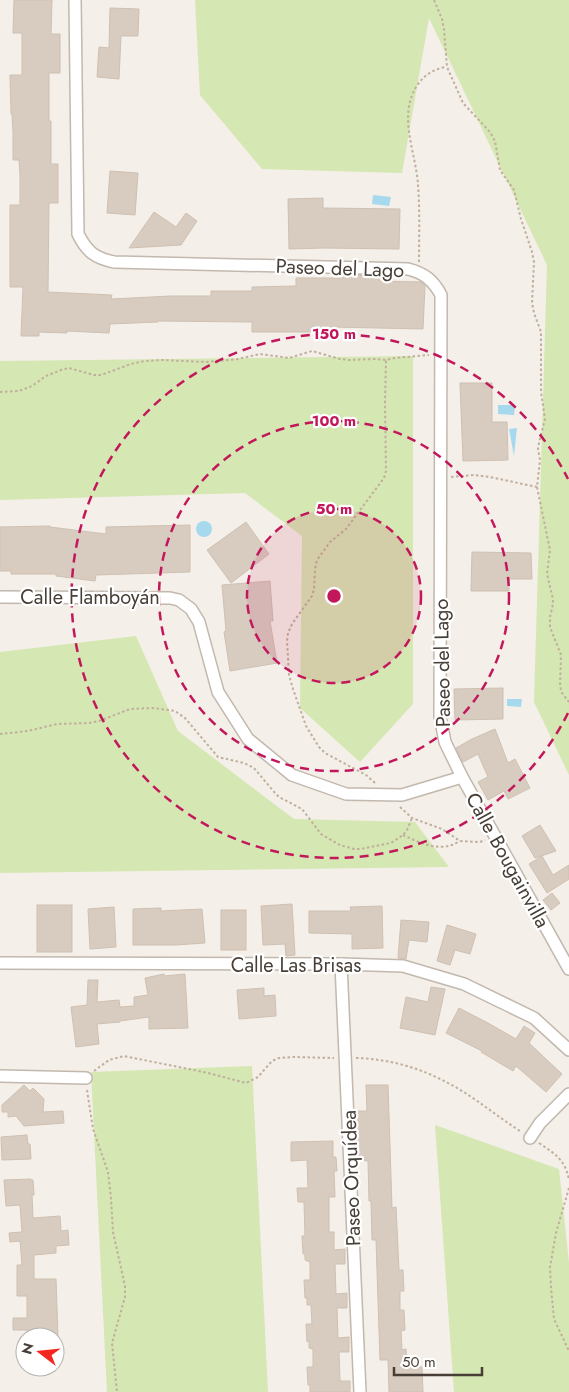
<svg xmlns="http://www.w3.org/2000/svg" width="569" height="1392" viewBox="0 0 569 1392" font-family="Jost,sans-serif">
  <rect width="100%" height="100%" fill="#f4efe8"/>
  <g fill="#d5e7b2">
    <path d="M195,0h374v775l-35,-73 13,-437 -118,-247 -27,155 -140,-4 -62,-74z"/>
    <path d="M413,356v348l-53,58 -60,-54 2,-172 -57,-43 -245,7v-139z"/>
    <path d="M136,636l42,95 116,88 121,3 34,45 -449,6v-221z"/>
    <path d="M252,1066l16,326h-161l-16,-320z"/>
    <path d="M435,1125l124,44 10,94v129h-115z"/>
  </g>
  <g fill="#a6d9ee">
    <path d="M373,195l18,2 -2,9 -17,-2z"/>
    <path d="M498,405h17l-1,10 -16,-1z"/>
    <path d="M517,428l-3,28 -5,-27z"/>
    <circle cx="204" cy="529" r="8"/>
    <path d="M507,699h15l-1,8 -14,-1z"/>
  </g>
  <g fill="#d8ccc1" stroke="#cfc0b1">
    <path d="M14,0h38l-1,34h9v39h-11v48h2v43h7v39h-9l-1,89 64,3 -1,4 60,-3h40v-5h41v-4l44,-1v-8h47l1,-3 36,1 -1,5 42,1 4,4 -2,43 -91,-2v5h-80v-10l-94,-1v1l-48,2 -1,9 -42,-2v2l-28,-1v4h-18l2,-49h-13v-82h10v-30l-1,-15h-6v-28l-1,-18h-1l-1,-39h12v-42h-9z"/>
    <path d="M110,8l29,1 -1,27h-17l-2,43 -22,-2 2,-30 10,1z"/>
    <path d="M110,171l28,2 -3,42 -28,-2z"/>
    <path d="M323,198v10l77,1 -1,40 -75,-1 -35,1 -1,-50z"/>
    <path d="M154,212l22,15 10,-14 11,8 -16,24 -52,3z"/>
    <path d="M460,383h32v39h15l1,38 -45,1z"/>
    <path d="M246,522l23,32 -38,29 -24,-33z"/>
    <path d="M190,525v47l-94,3 -1,6 -39,-5v-2h-45v-3h-11v-44l50,-1v1l56,7v-7z"/>
    <path d="M472,552l59,1 1,26h-23v12h-38z"/>
    <path d="M270,581l3,40h-3l7,42 -47,8 -6,-39 2,-1 -4,-46z"/>
    <path d="M503,688v31l-48,1 -1,-31z"/>
    <path d="M495,729l13,34 7,-4 15,29 -22,11 -4,-8 -16,9 -10,-18 10,-5 -10,-23 -15,8 -7,-14 16,-9z"/>
    <path d="M540,825l16,26 -21,7 -13,-22z"/>
    <path d="M542,856l11,19 16,-10v14l-22,14 -18,-29z"/>
    <path d="M552,893l8,10 -9,7 -8,-10z"/>
    <path d="M292,904l3,51 -9,1 -1,-12 -22,1 -2,-39z"/>
    <rect x="37" y="905" width="35" height="47"/>
    <path d="M382,906l1,42 -31,1v-15l-43,-1v-22h42l-1,-4z"/>
    <path d="M114,907l2,40 -26,2 -2,-40z"/>
    <path d="M161,908v3l41,-2 3,34 -29,2h-43v-36z"/>
    <rect x="221" y="910" width="25" height="40"/>
    <path d="M401,920l28,2 -2,20 -18,-2 -3,19 -8,-1z"/>
    <path d="M447,925l29,9 -6,20 -15,-4 -5,15 -13,-4z"/>
    <path d="M164,974v2l21,-2 3,54 -39,1v-12l-29,4v1l-23,2 2,20 -23,3 -5,-40 16,-2 1,-25h10l-1,22 22,-2 1,7 14,-1v-9l14,-2 -3,-17z"/>
    <path d="M431,987l14,2 -10,46 -35,-7 6,-31 22,5z"/>
    <path d="M264,988v8l11,-1 1,21 -37,3 -2,-29z"/>
    <path d="M459,1008l29,15 28,16 8,-13 11,7 -6,10 33,31 -16,18 -30,-26 -3,5 -32,-19 1,-1 -36,-18z"/>
    <path d="M24,1085l6,6 3,-3 11,11 -1,13 20,-1 1,12 -40,3 -8,-10 -8,1v-5h-6v-7z"/>
    <path d="M366,1085h22l4,123 4,-1 3,63h4l1,21h-4v19h4l1,20 -4,1 1,19 4,-1 1,18h15l1,25h-34l-1,-32h-8l-4,-120h-4l-1,-39h-2l-1,-40 -11,-1 -2,-49h12z"/>
    <path d="M27,1135l1,9h2l1,15 -29,1 -1,-23z"/>
    <path d="M333,1141v16h3l1,14h-3l1,26h-6v35h5v18l11,-1v15h-10l1,30 11,-1v15h-10l1,30 11,-1v15h-10l1,29h10v11h-40v-7h-2l-1,-18h6v-18l-4,-1v-7l-2,1 -1,-18h6l-1,-19h-4v-7h-2l-1,-18h6v-18l-5,-2v-6h-2l-1,-18h3l-1,-34h-6l-1,-14h11l-1,-28 -16,1v-19z"/>
    <path d="M31,1179v1h2l1,15h-2l1,23 27,-2 1,15 7,-1 1,15 -13,1v7l-22,2v24h22l2,58h-31v-7h-14v-12h14v-22h-10v-31h5l-2,-24 -10,1 -1,-9 13,-1 -2,-27 -14,1 -2,-26z"/>
  </g>
  <g fill="none" stroke-linecap="round" stroke-linejoin="round">
    <defs>
      <g id="street">
        <path d="M75,0l3,234c9,18 17,24 36,28l294,7c16,4 25,11 33,26l-1,421 5,26 17,35 107,192"/>
        <path d="M0,597l170,1 9,2 12,9 8,13 19,70 30,47 44,36 54,19 56,1 60,-18"/>
        <path d="M0,963l341,1 62,2 61,18 70,34 35,32"/>
        <path d="M341,964l19,428"/>
        <path d="M0,1076l86,2"/>
        <path d="M530,1138l10,-15 29,-29"/>
      </g>
    </defs>
    <use href="#street" stroke="#c2b8ae" stroke-width="14"/>
    <g stroke="#c0af9c" stroke-width="2" stroke-dasharray="2.5 2.5" stroke-linecap="butt">
      <path d="M434,0l8,19 2,10 3,38 16,36 27,29 5,9 5,29 14,20 7,29 11,33 2,10 -2,41 2,10 7,19v60l4,27 -6,24 -1,6 2,11 -3,27 13,63 -3,24 6,25v5l-3,13v10l11,28 -1,31 2,7 7,9"/>
      <path d="M419,262c0,-26 1,-52 -1,-77 -2,-33 -20,-67 -2,-98 7,-11 17,-18 30,-20"/>
      <path d="M0,392l19,-1 13,-5 14,-10 15,-6 8,-2 25,7h7l30,-11 14,-3 17,-1 45,2 31,-3 22,-5 29,4 23,-7 28,8 9,1 25,-1 12,1 9,-2 34,-3"/>
      <path d="M451,477l23,-2 16,2 47,10"/>
      <path d="M0,734l28,-3 29,-7 32,-1 10,-2 31,-12 22,-1 17,2 6,1 10,7 33,39 26,6 10,5 21,25 4,4 23,12 19,25 19,11 14,4h6l31,-6 12,-8 4,-5 5,-12"/>
      <path d="M375,783l-9,-8 -41,-22 -6,-6 -13,-21 -13,-37 -4,-14 -2,-34 1,-8 4,-9 20,-28 2,-7 1,-20 2,-9 13,-18 16,-13 38,-51 2,-7 -1,-69 1,-42"/>
      <path d="M400,807l12,11 30,11 18,12 20,1 5,-2"/>
      <path d="M403,835c19,9 38,18 57,6"/>
      <path d="M356,1058c32,1 62,9 90,24 26,13 49,33 74,49"/>
      <path d="M94,1071l15,-11 15,-4 84,17 38,10 12,-6 14,-16 7,-3 15,-1 40,1"/>
      <path d="M87,1090l6,39 15,43 3,26 2,34 12,54v11l-13,46 5,49"/>
      <path d="M539,1143c16,11 26,16 30,37"/>
      <path d="M569,1188l-13,45 -6,34 1,21 3,31 15,32"/>
    </g>
    <use href="#street" stroke="#fff" stroke-width="11"/>
  </g>
  <circle cx="334" cy="596" r="87" fill="#c2185b" fill-opacity=".12"/>
  <g fill="none" stroke="#c2185b" stroke-width="2.5" stroke-dasharray="9 6">
    <circle cx="334" cy="596" r="87"/>
    <circle cx="334" cy="596" r="175"/>
    <path d="M568 713A262 262 0 1 1 568 479"/>
  </g>
  <g text-anchor="middle" stroke-width="4.5" stroke-linejoin="round" paint-order="stroke">
    <g font-size="20" fill="#473f37" stroke="#fff">
      <text transform="translate(340 268) rotate(2)" y="7">Paseo del Lago</text>
      <text x="90" y="604">Calle Flamboyán</text>
      <text transform="translate(442 663) rotate(-91)" y="7">Paseo del Lago</text>
      <text transform="translate(508 860) rotate(61)" y="7">Calle Bougainvilla</text>
      <text x="296" y="972">Calle Las Brisas</text>
      <text transform="translate(351 1178) rotate(-92)" y="7">Paseo Orquídea</text>
    </g>
  </g>
  <circle cx="334" cy="596" r="8" fill="#c2185b" stroke="#fff" stroke-width="2.5"/>
  <g font-size="15" text-anchor="middle" font-weight="bold" fill="#c2185b" stroke="#fff" stroke-width="4.5" stroke-linejoin="round" paint-order="stroke">
    <text x="334" y="339">150 m</text>
    <text x="334" y="426">100 m</text>
    <text x="334" y="514">50 m</text>
  </g>
  <g transform="translate(40 1352) rotate(286)"><circle r="24" fill="#ffffff" stroke="#b5b2af"/>
  <path d="M0-4L9 19L0 12L-9 19Z" fill="#f3271f"/>
  <text y="-8" font-size="14" font-weight="bold" text-anchor="middle" fill="#473f37">N</text>
  </g>
  <path d="M394 1367v8h88v-8" fill="none" stroke="#473f37" stroke-width="2.5"/>
  <text x="402" y="1367" font-size="15" fill="#473f37" stroke="#ffffff" stroke-width="4" paint-order="stroke">50 m</text>
</svg>
